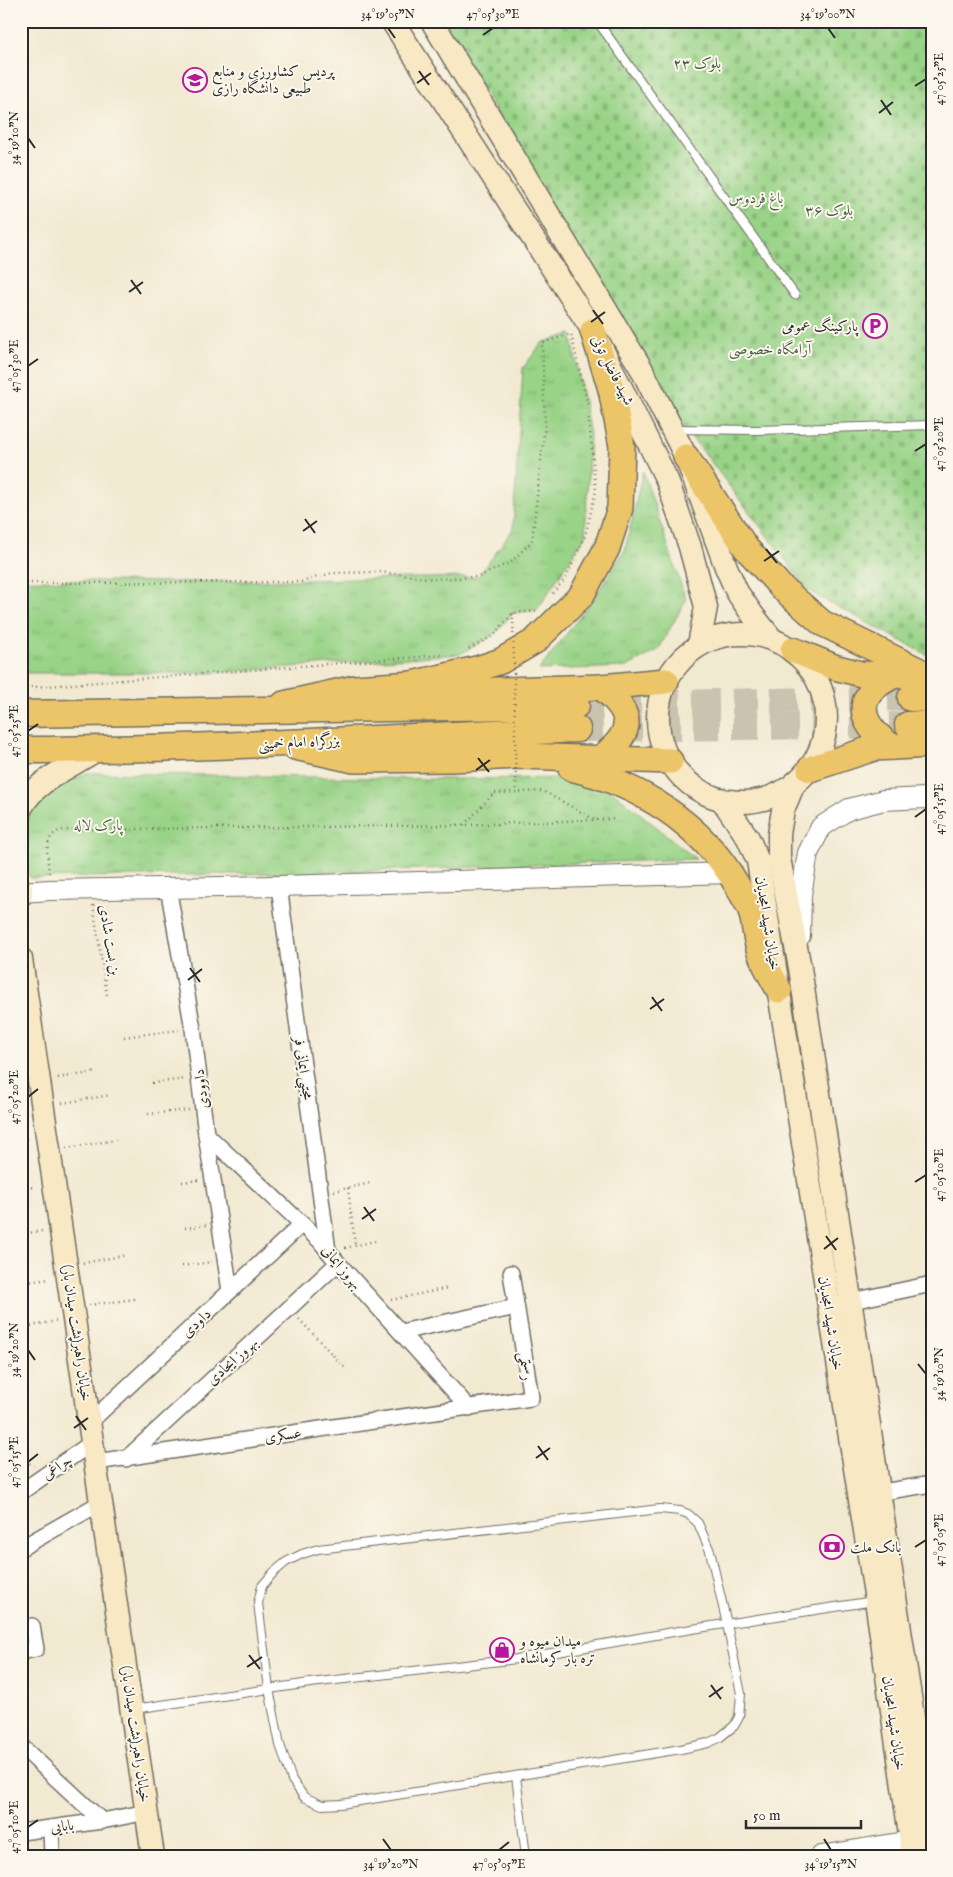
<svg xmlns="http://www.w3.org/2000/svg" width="953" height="1877" viewBox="0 0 953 1877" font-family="'IM FELL English',Amiri,serif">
  <defs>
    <pattern id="grass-tufts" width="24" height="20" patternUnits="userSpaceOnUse" patternTransform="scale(1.25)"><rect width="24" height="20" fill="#99d387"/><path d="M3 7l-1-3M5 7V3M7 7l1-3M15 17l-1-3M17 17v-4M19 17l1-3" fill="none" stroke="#84b575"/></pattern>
    <pattern id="cemetery-stones" width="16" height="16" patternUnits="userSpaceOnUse" patternTransform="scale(1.25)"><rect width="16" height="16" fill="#99d387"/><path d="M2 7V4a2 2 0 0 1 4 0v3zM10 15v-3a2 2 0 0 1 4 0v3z" fill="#84b575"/></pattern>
  </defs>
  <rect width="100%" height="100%" fill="#fbf7ec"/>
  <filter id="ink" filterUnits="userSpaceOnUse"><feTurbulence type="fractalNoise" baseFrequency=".02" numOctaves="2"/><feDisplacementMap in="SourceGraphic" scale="10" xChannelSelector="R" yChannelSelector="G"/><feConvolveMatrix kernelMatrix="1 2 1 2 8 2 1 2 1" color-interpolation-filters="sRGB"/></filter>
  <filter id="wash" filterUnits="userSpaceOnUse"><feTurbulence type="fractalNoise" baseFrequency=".0096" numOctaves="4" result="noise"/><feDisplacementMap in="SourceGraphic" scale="20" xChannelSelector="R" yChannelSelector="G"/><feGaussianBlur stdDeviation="1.12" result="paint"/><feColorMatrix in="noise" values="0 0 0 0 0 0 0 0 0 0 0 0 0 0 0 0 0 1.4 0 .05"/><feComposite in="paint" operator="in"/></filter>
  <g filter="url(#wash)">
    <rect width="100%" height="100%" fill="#f2e9d1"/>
    <g fill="url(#grass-tufts)" stroke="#627f59">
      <path d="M571,334l19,100 -5,102 -48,74 -24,3 -19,22 -34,19 -249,19h-190v-93l163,2 294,-5 35,-48 10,-161 19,-25z"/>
      <path d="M643,471l43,129 -28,50 -31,17 -88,3 55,-72 31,-48z"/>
      <path d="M86,773l344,6 166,-1 100,81 -360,13 -306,6 -9,-34v-10l16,-37z"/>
    </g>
    <path fill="url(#cemetery-stones)" stroke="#627f59" d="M445,21h487v634h-4l-118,-63 -111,-146 -38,-39z"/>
  </g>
  <g filter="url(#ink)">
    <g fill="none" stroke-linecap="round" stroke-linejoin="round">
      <g stroke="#cac3b0" stroke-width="26" stroke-dasharray="26 13" stroke-linecap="butt">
        <path d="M576,705l335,-7"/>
        <path d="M577,729l331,-4"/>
      </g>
      <defs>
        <g id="service">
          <path d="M597,21l198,274"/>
          <path d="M675,429l82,1 175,-5"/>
          <path d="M660,1509l20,2 8,3 10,9 12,28 17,73 14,70 -2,23 -5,9 -15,12 -11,5 -27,6 -340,55 -19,1 -18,-8 -12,-17 -12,-35 -11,-56 -11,-86 4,-17 11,-13 13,-11 16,-8 16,-5z"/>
          <path d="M134,1709l176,-26 207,-24 156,-27 201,-31"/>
          <path d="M516,1776l10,80"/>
        </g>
        <g id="minor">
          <path d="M279,886l49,365"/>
          <path d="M168,887l25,142 13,105 24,157"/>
          <path d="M206,1134l114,107 18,22 131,145"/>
          <path d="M843,1303l89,-19"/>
          <path d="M401,1332l115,-25"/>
          <path d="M90,1422l212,-198"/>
          <path d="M126,1459l212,-196"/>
          <path d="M96,1462l435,-64 -20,-125"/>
          <path d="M21,1492l72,-50"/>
          <path d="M870,1494l62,-10"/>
          <path d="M21,1548l81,-46"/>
          <path d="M21,1652l15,-3 -4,-23"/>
          <path d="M21,1746l81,75 45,-9"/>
          <path d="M51,1828l1,28"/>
          <path d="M21,1832l81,-11"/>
        </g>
        <g id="tertiary">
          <path d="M21,892l29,-2 229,-4 451,-13"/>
          <path d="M800,936l1,-41 7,-42 13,-26 28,-18 35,-9 41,-2 7,1"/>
          <path d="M821,1856l90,-15 14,5"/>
        </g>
        <g id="secondary">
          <path d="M392,21l201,310 74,149 23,67 16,60 -7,38"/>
          <path d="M432,21l209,347 45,89 40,110 11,25 15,22 19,24"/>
          <circle cx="742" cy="718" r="84"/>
          <path d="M793,786l-10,24 -4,24v24l21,110 132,874"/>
          <path d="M722,800l26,38 10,23 118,739 37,256"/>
          <path d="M21,808c14,-28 52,-42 77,-59"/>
          <path d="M21,889v6"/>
          <path d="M21,959l132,897"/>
        </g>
        <g id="primary">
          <path d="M686,457l60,91 35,39 41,36 108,53"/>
          <path d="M793,650l41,17 27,7 61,2"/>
          <path d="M412,684l65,-15 24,-8 34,-20 46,-45 26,-48 13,-40 2,-62 -11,-57 -18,-58"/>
          <path d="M284,704l71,-16 57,-4 56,7 133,-4 65,-6"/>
          <path d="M295,747l59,13 98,-1 68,-3 150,5"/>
          <path d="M892,747c-35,-25 -40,-52 3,-72"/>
          <path d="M601,758c33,-26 34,-44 0,-71"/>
          <path d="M571,768c68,16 130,55 166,117 4,7 9,15 13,23 5,13 5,28 9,41 4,14 13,28 20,41"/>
          <path d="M810,769l64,-21 58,-3"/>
        </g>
        <g id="trunk">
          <path d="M911,698h21"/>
          <path d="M21,714l555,-9"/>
          <path d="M908,725l24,-1"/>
          <path d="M21,750c186,-1 371,-12 556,-21"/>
        </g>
      </defs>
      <use href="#service" stroke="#716e65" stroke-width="10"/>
      <use href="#minor" stroke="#716e65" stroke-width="18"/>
      <use href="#tertiary" stroke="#716e65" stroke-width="22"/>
      <use href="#secondary" stroke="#716e65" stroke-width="25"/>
      <use href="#primary" stroke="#716e65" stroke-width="28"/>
      <use href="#trunk" stroke="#716e65" stroke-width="29"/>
      <g stroke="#716e65" stroke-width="2.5" stroke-dasharray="1 4" stroke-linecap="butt">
        <path d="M21,583l280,-1 31,-9 48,-1 55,7 43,-2 33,-15 21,-21 13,-117 -3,-81 29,-9 16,68 9,89 -11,45 -19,42 -16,18"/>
        <path d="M469,649l25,-14 19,-22 23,-2"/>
        <path d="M21,688l421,-33"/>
        <path d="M464,825l30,-32 49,-2 52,29"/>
        <path d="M49,873c-1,-17 -7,-36 12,-43l403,-5 151,-6"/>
        <path d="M93,905l14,90"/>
        <path d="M124,1037l55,-7"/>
        <path d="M58,1078l39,-6"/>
        <path d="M152,1083l33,-4"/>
        <path d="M62,1103l49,-8"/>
        <path d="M148,1114l41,-4"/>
        <path d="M21,1140l9,-1"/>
        <path d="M66,1148l50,-8"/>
        <path d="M182,1182l17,-2"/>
        <path d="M21,1188l15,-1"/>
        <path d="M348,1188l7,57"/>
        <path d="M334,1191l37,-8"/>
        <path d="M185,1228l21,-3"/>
        <path d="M21,1234l21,-3"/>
        <path d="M345,1248l30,-7"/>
        <path d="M83,1263l44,-8"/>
        <path d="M182,1266l30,-4"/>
        <path d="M21,1283l28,-4"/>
        <path d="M391,1300l57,-12"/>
        <path d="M89,1305l46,-6"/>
        <path d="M299,1319l46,49"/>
        <path d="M21,1328l35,-7"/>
        <path d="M21,1458l13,8"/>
      </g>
      <use href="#service" stroke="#fff" stroke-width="8"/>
      <use href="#minor" stroke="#fff" stroke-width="15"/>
      <use href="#tertiary" stroke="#fff" stroke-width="20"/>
      <use href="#secondary" stroke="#f8e8c3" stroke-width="22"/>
      <use href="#primary" stroke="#edc569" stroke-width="25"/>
      <use href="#trunk" stroke="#edc569" stroke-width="26"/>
      <path stroke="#716e65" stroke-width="2.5" stroke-dasharray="1 4" stroke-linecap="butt" d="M513,613l3,180"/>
    </g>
  </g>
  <path fill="none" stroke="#2b2b2b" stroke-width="2" d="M388,28l7,10M828,28l7,10M483,35l10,-7M419,71l10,14M417,83l14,-10M915,86l11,-7M881,100l10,15M879,113l14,-11M28,138l7,10M131,280l10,14M129,292l14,-10M593,310l10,14M591,322l14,-10M28,366l10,-7M915,451l11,-7M305,519l10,14M303,531l14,-10M766,549l11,14M764,561l15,-10M28,731l10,-7M478,758l11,14M476,770l14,-10M915,817l11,-8M190,968l10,14M188,980l14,-11M652,997l10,14M650,1009l14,-10M28,1097l10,-8M915,1182l11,-7M364,1207l10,14M362,1219l14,-10M826,1236l10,14M824,1249l14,-11M28,1350l7,10M918,1364l8,10M76,1416l10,14M74,1428l14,-10M538,1446l10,14M536,1458l14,-10M28,1462l10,-8M915,1547l11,-7M249,1655l11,14M247,1667l15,-10M711,1685l10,14M709,1697l14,-10M28,1827l10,-7M383,1839l8,11M824,1839l7,11M499,1850l10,-8"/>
  <defs>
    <symbol id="university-ring" viewBox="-11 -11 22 22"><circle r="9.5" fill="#fbf7ec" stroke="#b5179e" stroke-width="1.5"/><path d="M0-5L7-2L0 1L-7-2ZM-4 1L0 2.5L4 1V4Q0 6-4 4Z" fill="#b5179e"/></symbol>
    <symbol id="parking-ring" viewBox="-11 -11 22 22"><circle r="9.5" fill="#fbf7ec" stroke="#b5179e" stroke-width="1.5"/><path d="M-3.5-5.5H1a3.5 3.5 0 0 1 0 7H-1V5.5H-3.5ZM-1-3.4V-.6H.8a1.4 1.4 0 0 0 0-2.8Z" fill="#b5179e"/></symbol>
    <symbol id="bank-ring" viewBox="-11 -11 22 22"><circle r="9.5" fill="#fbf7ec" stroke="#b5179e" stroke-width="1.5"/><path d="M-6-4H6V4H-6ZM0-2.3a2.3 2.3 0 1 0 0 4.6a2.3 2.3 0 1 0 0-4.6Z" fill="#b5179e"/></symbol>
    <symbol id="shop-ring" viewBox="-11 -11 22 22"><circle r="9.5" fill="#fbf7ec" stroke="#b5179e" stroke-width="1.5"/><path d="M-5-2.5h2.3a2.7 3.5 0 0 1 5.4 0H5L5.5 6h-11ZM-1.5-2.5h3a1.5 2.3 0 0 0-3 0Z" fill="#b5179e"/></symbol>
  </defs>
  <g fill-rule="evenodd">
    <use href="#university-ring" x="181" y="66" width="28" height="28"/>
    <use href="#parking-ring" x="861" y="312" width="28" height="28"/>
    <use href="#bank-ring" x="818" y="1533" width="28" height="28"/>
    <use href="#shop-ring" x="488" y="1636" width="28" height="28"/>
  </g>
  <g text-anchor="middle" stroke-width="4" stroke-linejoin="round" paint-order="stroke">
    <g font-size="15" fill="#4c5d47" stroke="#fbf7ec">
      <text x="697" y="68">بلوک ۲۳</text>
      <text x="756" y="203">باغ فردوس</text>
      <text x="829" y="215">بلوک ۳۶</text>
      <text x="770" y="354">آرامگاه خصوصی</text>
      <text x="98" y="830">پارک لاله</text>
    </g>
    <g font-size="15" fill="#2b2b2b" stroke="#fbf7ec" text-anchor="start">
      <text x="212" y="76">پردیس کشاورزی و منابع<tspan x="212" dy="17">طبیعی دانشگاه رازی</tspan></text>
      <text x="858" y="331" text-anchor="end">پارکینگ عمومی</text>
      <text x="850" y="1552">بانک ملت</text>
      <text x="520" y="1646">میدان میوه و<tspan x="520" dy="17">تره بار کرمانشاه</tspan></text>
    </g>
    <g font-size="15" fill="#2b2b2b" stroke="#fbf7ec">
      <text transform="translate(613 370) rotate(63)" y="5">شهید فاضل تونی</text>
      <text transform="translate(299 742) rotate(-3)" y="5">بزرگراه امام خمینی</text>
      <text transform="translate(768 923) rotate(81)" y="5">خیابان شهید امجدیان</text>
      <text transform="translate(110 940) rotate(81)" y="5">بن بست شادی</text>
      <text transform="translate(304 1068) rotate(82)" y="5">مجتبی ایمانی فر</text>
      <text transform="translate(201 1089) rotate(-97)" y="5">داوودی</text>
      <text transform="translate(342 1267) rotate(50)" y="5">بهروز ایمانی</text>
      <text transform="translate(196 1323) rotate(-43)" y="5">داودی</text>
      <text transform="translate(831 1323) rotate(81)" y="5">خیابان شهید امجدیان</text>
      <text transform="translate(77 1333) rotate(82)" y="5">خیابان راهبر(پشت میدان بار)</text>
      <text transform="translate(232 1361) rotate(-42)" y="5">بهروز ایجادی</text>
      <text transform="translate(526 1366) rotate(81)" y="5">رستمی</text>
      <text transform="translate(283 1435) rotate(-8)" y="5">عسکری</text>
      <text transform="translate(57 1467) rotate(-34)" y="5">چراغی</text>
      <text transform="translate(894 1723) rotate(82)" y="5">خیابان شهید امجدیان</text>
      <text transform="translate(136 1734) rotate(82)" y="5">خیابان راهبر(پشت میدان بار)</text>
      <text transform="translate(62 1826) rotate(-8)" y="5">بابایی</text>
    </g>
  </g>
  <rect width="953" height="1877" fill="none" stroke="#fbf7ec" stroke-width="55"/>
  <path d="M746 1820v8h115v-8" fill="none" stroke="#2b2b2b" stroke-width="2.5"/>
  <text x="753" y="1820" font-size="15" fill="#2b2b2b" stroke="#fbf7ec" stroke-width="4" paint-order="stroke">50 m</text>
  <rect x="28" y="28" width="898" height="1822" fill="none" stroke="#2b2b2b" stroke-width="2"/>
  <g font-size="12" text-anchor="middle" fill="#2b2b2b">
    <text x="388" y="18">34°19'05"N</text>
    <text x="493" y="18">47°05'30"E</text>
    <text x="828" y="18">34°19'00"N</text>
    <text transform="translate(939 79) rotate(-90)" y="4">47°05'25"E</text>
    <text transform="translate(14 138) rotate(-90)" y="4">34°19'10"N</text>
    <text transform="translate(14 366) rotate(-90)" y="4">47°05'30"E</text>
    <text transform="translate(939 444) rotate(-90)" y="4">47°05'20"E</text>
    <text transform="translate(14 731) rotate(-90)" y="4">47°05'25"E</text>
    <text transform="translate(939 809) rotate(-90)" y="4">47°05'15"E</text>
    <text transform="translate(14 1097) rotate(-90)" y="4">47°05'20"E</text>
    <text transform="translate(939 1175) rotate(-90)" y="4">47°05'10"E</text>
    <text transform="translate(14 1350) rotate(-90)" y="4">34°19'20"N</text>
    <text transform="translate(939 1374) rotate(-90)" y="4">34°19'10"N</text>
    <text transform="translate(14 1462) rotate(-90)" y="4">47°05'15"E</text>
    <text transform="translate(939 1540) rotate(-90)" y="4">47°05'05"E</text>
    <text transform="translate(14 1827) rotate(-90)" y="4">47°05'10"E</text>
    <text x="391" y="1868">34°19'20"N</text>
    <text x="499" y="1868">47°05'05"E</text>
    <text x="831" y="1868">34°19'15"N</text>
  </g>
</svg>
